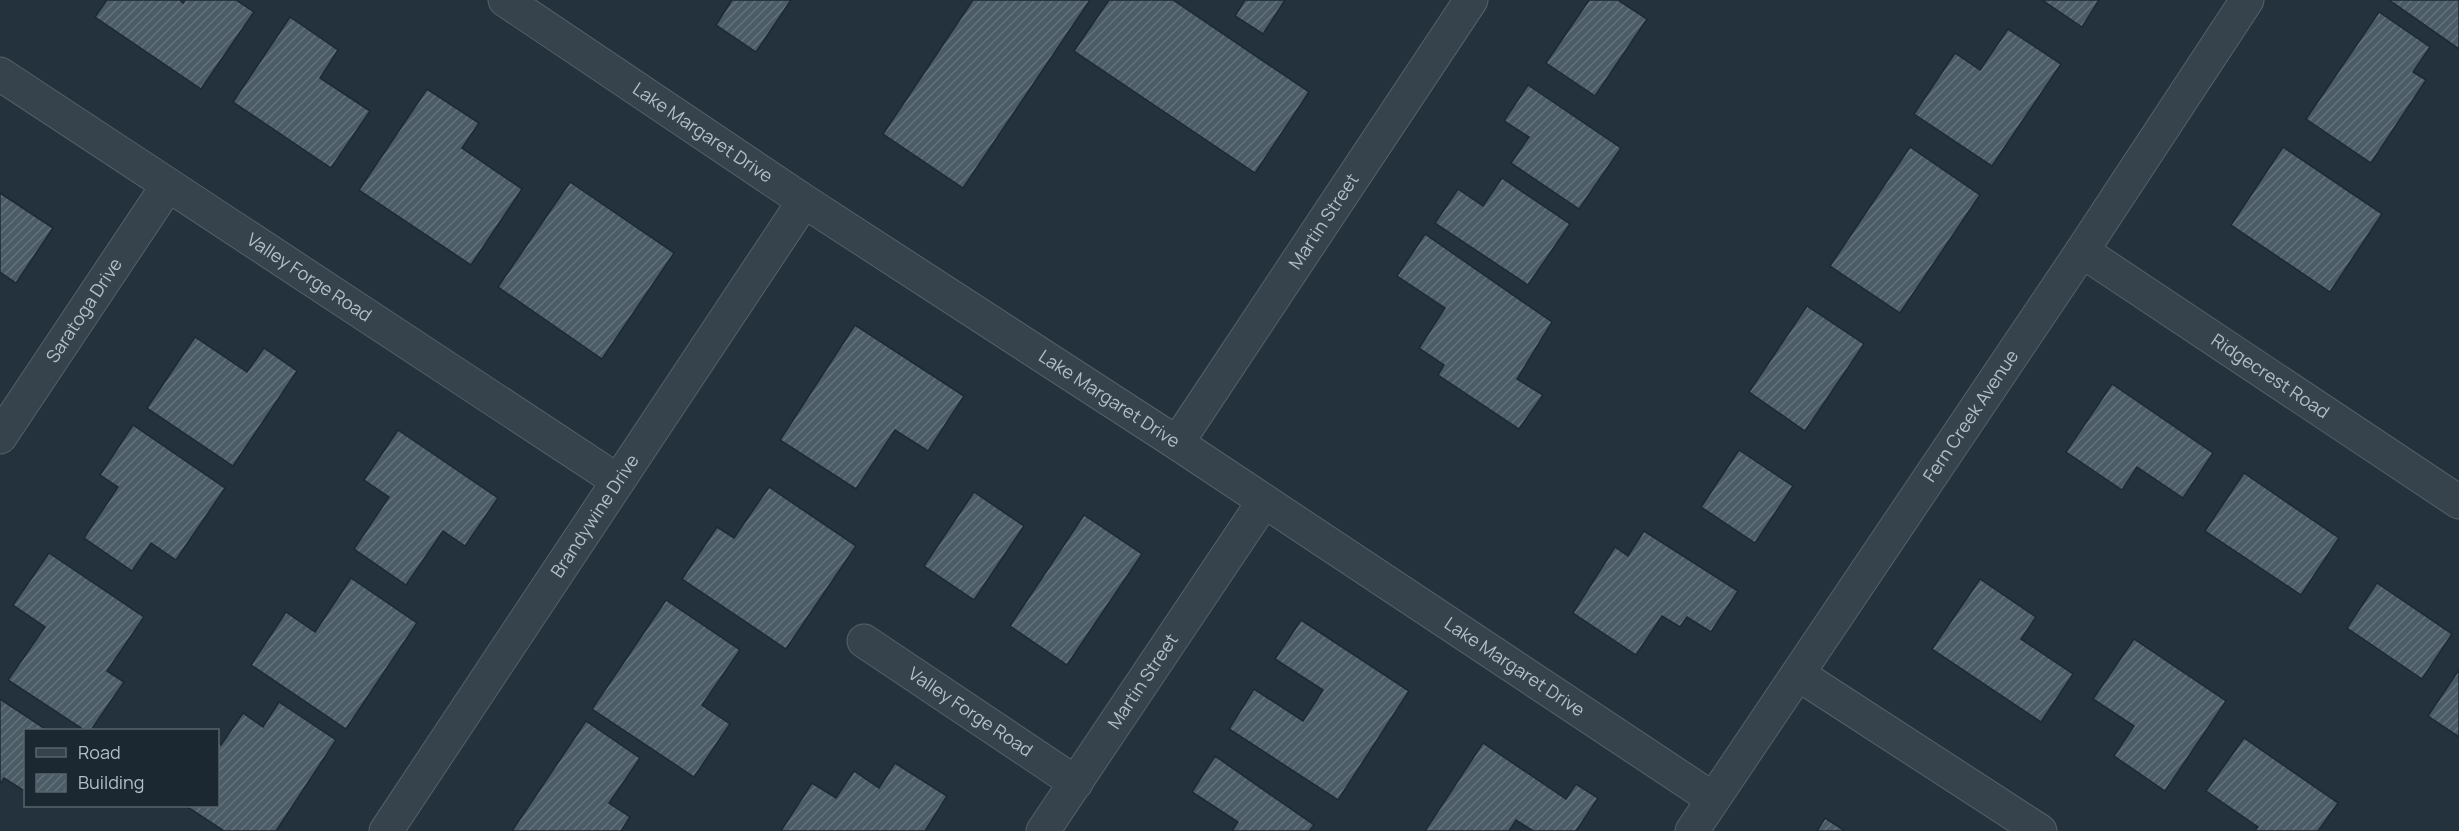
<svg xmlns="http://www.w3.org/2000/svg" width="2459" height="831" viewBox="0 0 2459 831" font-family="Manrope,sans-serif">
  <defs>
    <pattern id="building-hatch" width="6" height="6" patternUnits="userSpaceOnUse" patternTransform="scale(1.5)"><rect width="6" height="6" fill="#4c5c67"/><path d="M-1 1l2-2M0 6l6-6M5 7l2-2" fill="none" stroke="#63727b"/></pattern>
  </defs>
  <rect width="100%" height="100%" fill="#23323c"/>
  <g fill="url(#building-hatch)" stroke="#1e2a33" stroke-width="1.5">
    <path d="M107,0h73l3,3 2,-3h51l18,12 -53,77 -106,-72z"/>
    <path d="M732,0h59l-35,52 -40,-27z"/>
    <path d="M973,0h117l-127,188 -80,-54z"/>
    <path d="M1109,0h64l136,92 -54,81 -181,-122z"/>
    <path d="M1245,0h40l-22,34 -28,-18z"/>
    <path d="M1589,0h29l29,19 -52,77 -49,-33z"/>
    <path d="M2042,0h57l-17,27z"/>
    <path d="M2389,0h70v49z"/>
    <path d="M2379,12l51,35 -17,25 13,8 -55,83 -65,-44z"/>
    <path d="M290,17l48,33 -18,28 50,33 -39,57 -98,-66z"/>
    <path d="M2008,29l53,35 -69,102 -78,-52 41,-61 25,17z"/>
    <path d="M1528,85l93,63 -42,61 -68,-46 18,-26 -25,-16z"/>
    <path d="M427,89l52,34 -17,25 60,41 -51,76 -112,-75z"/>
    <path d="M1910,147l70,48 -80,118 -70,-47z"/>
    <path d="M2283,147l99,67 -52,78 -99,-67z"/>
    <path d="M1502,178l68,46 -42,61 -93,-62 23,-34 25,17z"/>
    <path d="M570,182l104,71 -72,106 -104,-72z"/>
    <path d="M0,193l53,35 -37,55 -16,-11z"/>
    <path d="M1425,234l127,88 -35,57 26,16 -24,34 -81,-54 6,-10 -25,-17 26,-40 -48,-32z"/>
    <path d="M1807,306l57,38 -59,87 -56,-39z"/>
    <path d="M855,325l109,71 -36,55 -33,-21 -39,59 -76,-49z"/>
    <path d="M195,337l52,35 17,-24 33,23 -64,95 -86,-58z"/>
    <path d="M2112,384l101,69 -30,45 -46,-31 -15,23 -56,-38z"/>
    <path d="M133,425l92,63 -49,72 -25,-17 -19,28 -48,-33 34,-51 -18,-12z"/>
    <path d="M398,430l100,68 -33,48 -22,-15 -37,54 -52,-36 35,-52 -25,-17z"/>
    <path d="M1739,450l54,36 -38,57 -54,-36z"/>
    <path d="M2244,473l95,65 -38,57 -96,-64z"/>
    <path d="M769,487l87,59 -70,103 -104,-70 35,-52 17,11z"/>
    <path d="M974,492l50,34 -50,74 -50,-34z"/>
    <path d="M1084,515l58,39 -75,111 -57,-39z"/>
    <path d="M1644,531l94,60 -27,41 -24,-15 -7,10 -18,-11 -26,39 -63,-42 42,-66 13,9z"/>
    <path d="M49,553l95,64 -37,54 17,11 -33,48h-7l-76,-50 37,-53 -32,-22z"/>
    <path d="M351,578l66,45 -71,106 -95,-64 35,-53 29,20z"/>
    <path d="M1980,579l56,38 -15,22 52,35 -32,48 -109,-73z"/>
    <path d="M2377,583l75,51 -30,45 -75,-51z"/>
    <path d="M666,600l74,50 -38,55 28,19 -36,53 -102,-68z"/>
    <path d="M1301,620l108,71 -71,109 -109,-71 25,-40 49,32 20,-31 -48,-31z"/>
    <path d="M2134,639l92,62 -61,90 -51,-35 20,-30 -41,-27z"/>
    <path d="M2459,670v67l-31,-21z"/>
    <path d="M0,699l47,31h-21v62l-22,-14 -4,6z"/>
    <path d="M279,702l57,38 -60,91h-52l-38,-25h32v-64l3,3 22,-32 20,14z"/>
    <path d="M586,721l54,37 -31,45 21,14 -9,14h-109z"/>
    <path d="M2244,738l94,65 -20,28h-63l3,-4 -52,-36z"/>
    <path d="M1483,743l83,56 10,-15 22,14 -22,33h-43l-17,-11 -7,11h-84z"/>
    <path d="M1215,756l99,69 -5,6h-77l6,-9 -46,-30z"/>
    <path d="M895,763l52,33 -22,35h-144l31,-48 24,15 18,-27 25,17z"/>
    <path d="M1825,818l20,13h-28z"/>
  </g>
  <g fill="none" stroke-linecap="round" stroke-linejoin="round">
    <defs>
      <g id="minor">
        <path id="s1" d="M0,74l618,407"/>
        <path id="s2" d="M2082,251l377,251"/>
        <path id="s3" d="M0,437l168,-252"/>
        <path id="s4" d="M1177,443l294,-443"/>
        <path id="s5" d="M864,641l212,142"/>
        <path d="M1798,674l242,157"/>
        <path id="s6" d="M386,831l418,-630"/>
        <path id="s7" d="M1043,831l221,-330"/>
      </g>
      <g id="tertiary">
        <path id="s8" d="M505,0l299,201 373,242 536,356"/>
        <path id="s9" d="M1692,831l390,-580 165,-251"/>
      </g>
    </defs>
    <use href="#minor" stroke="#55616a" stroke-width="35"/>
    <use href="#tertiary" stroke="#55616a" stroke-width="35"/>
    <use href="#minor" stroke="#37434c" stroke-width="33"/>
    <use href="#tertiary" stroke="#37434c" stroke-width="33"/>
  </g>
  <g text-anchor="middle" stroke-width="4.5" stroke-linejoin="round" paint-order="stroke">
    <g font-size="18" fill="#b3bec8" stroke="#1c2831">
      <text dy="6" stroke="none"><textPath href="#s8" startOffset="238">Lake Margaret Drive</textPath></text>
      <text dy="6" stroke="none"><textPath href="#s4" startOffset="266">Martin Street</textPath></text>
      <text dy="6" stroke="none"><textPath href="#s1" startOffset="370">Valley Forge Road</textPath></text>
      <text dy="6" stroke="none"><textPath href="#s3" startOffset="152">Saratoga Drive</textPath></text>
      <text dy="6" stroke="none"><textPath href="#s2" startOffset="226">Ridgecrest Road</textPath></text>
      <text dy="6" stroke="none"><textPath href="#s8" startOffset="724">Lake Margaret Drive</textPath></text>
      <text dy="6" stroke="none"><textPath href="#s9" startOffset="500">Fern Creek Avenue</textPath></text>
      <text dy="6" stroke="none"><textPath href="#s6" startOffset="378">Brandywine Drive</textPath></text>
      <text dy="6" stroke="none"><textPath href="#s8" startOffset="1210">Lake Margaret Drive</textPath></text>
      <text dy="6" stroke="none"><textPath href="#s7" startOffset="180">Martin Street</textPath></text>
      <text dy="6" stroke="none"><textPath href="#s5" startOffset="128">Valley Forge Road</textPath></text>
    </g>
  </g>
  <rect x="24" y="729" width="195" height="78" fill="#1c2831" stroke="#58646d" stroke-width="1.5"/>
  <rect x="36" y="748" width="30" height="9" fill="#37434c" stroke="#58646d" stroke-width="1.5"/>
  <text x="78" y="759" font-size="18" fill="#b3bec8">Road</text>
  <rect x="36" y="774" width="30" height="18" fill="url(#building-hatch)" stroke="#58646d" stroke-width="1.5"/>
  <text x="78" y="789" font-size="18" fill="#b3bec8">Building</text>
</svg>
